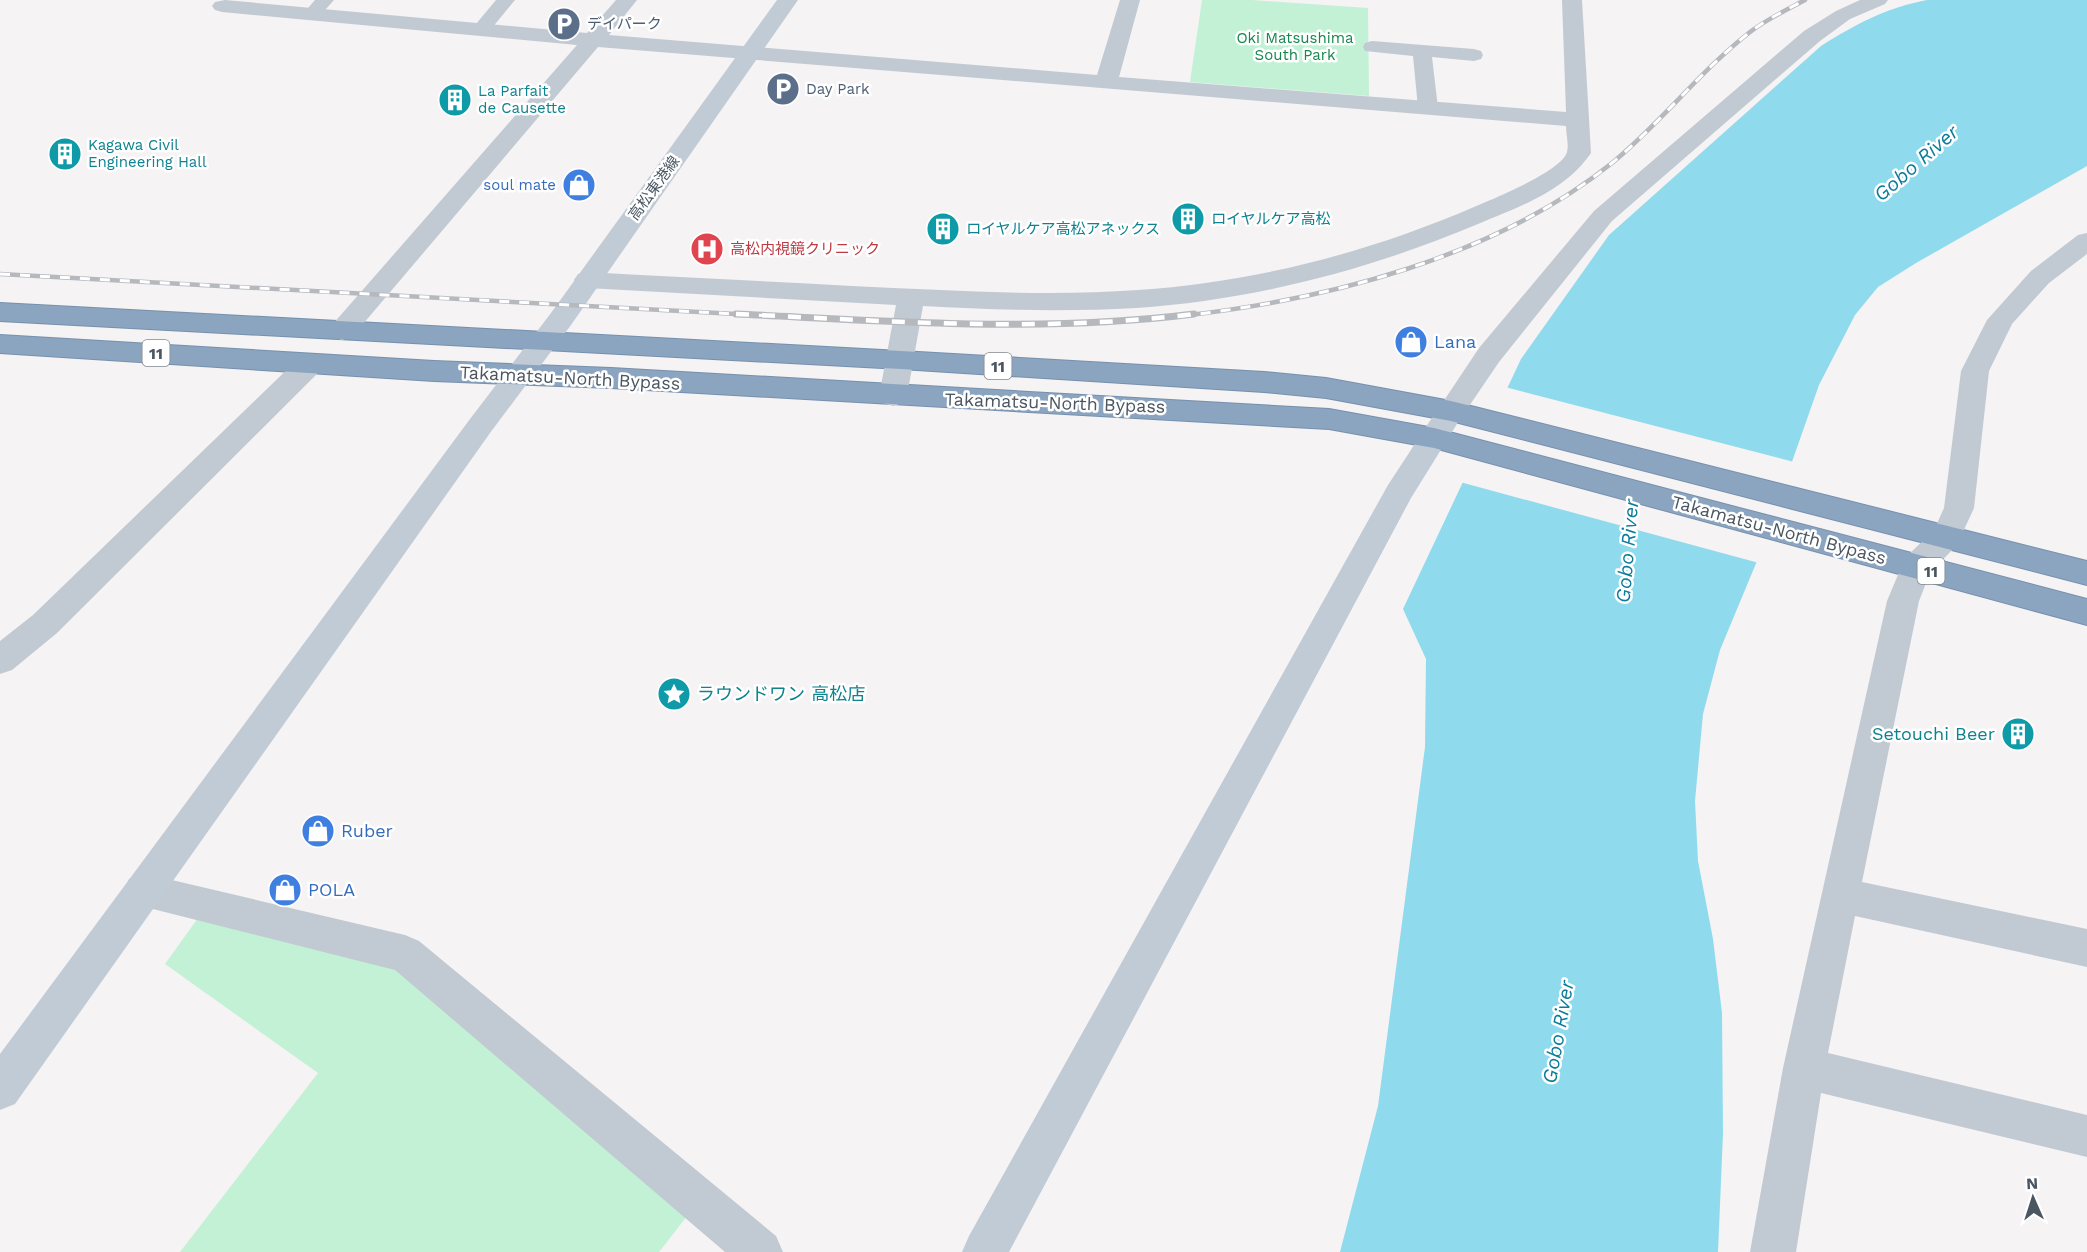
<svg xmlns="http://www.w3.org/2000/svg" width="2087" height="1252" viewBox="0 0 2087 1252" font-family="'Work Sans','Noto Sans JP',sans-serif">
  <rect width="100%" height="100%" fill="#f5f3f3"/>
  <g fill="#c3f1d5">
    <path d="M1202,0h50l116,8 1,88 -179,-14z"/>
    <path d="M198,918l198,49 292,248 -29,37h-479l138,-179 -153,-109z"/>
  </g>
  <path fill="#90daee" d="M1927,0h160v166l-171,97 -38,24 -23,28 -36,70 -62,176 -37,89 -17,64 -8,87 3,60 15,78 9,74 1,120 -5,119h-378l38,-146 47,-359 1,-88 -23,-50 118,-250 88,-124 212,-189c33,-21 67,-39 106,-46z"/>
  <path fill="#f5f3f3" d="M1505,387l289,75 -35,101 -299,-81z"/>
  <g fill="none" stroke-linecap="round" stroke-linejoin="round">
    <defs>
      <g id="highway">
        <path d="M0,303l901,48 363,21 62,6 125,23 636,160v24l-636,-164 -125,-23 -62,-6 -363,-23 -901,-48z"/>
        <path d="M0,335l434,26 177,7 718,41 105,19 653,171v26l-653,-177 -105,-19 -718,-41 -177,-7 -434,-28z"/>
      </g>
    </defs>
    <use href="#highway" stroke="#7690ad" stroke-width="2"/>
    <g fill="#c1cad2" fill-rule="evenodd">
      <path d="M315,0h19l-17,19h-12l-3,-4z"/>
      <path d="M496,0h19l-28,34h-14l-2,-4z"/>
      <path d="M1372,41l102,8 7,2 2,4 -2,4 -7,2 -42,-4 6,51 -3,4h-14l-3,-4 -5,-52 -48,-5 -2,-4 2,-4z"/>
    </g>
    <g fill="#c1cad2" fill-rule="evenodd">
      <path d="M225,0l362,33 29,-33h21l-28,35 488,40 23,-75h20l-21,77 447,35 -4,-112h20l9,153c-26,38 -72,54 -113,71 -109,46 -225,76 -342,84 -71,4 -142,2 -213,-2l-16,90 -4,7 -10,3 -10,-3 -4,-7 17,-91 -309,-17 -9,-2 -4,-6 4,-6 9,-2c88,5 177,9 265,14 95,4 191,11 286,4 117,-8 229,-37 336,-83 19,-8 88,-36 93,-55 2,-7 -1,-18 -1,-26l-968,-79 -246,290 -10,3 -10,-3 -4,-6 4,-6 245,-280 -355,-33 -7,-2 -3,-4 3,-4z"/>
      <path d="M1860,0h28l-3,4 -35,15 -30,22 -208,180 -113,141 -38,56 -10,3 -10,-3 -4,-7 42,-63 115,-137 210,-180 32,-20z"/>
      <path d="M2087,233v21l-38,29 -37,41 -23,47 -15,137 -17,37 -27,28 -11,28 -57,281 225,47v38l-232,-51 -27,137 259,62v42l-266,-64 -25,159h-46l33,-184 104,-467 18,-43 29,-28 10,-22 17,-137 26,-51 44,-49 47,-36z"/>
      <path d="M311,354l10,2 4,7 -4,7 -264,263 -45,37 -12,4v-33l33,-26 268,-259z"/>
      <path d="M142,873l263,62 14,6 357,295 7,16h-58l-330,-282 -266,-67 -6,-12 6,-12z"/>
    </g>
    <g fill="#c1cbd6" fill-rule="evenodd">
      <path d="M777,0h21l-227,325 -81,108 -475,671 -15,6v-56l470,-635 81,-106z"/>
      <path d="M1451,401l10,3 4,7 -54,87 -402,754h-47l7,-16 419,-751 53,-81z"/>
    </g>
    <use href="#highway" fill="#8ba5c1" fill-rule="evenodd"/>
    <defs>
      <g id="rail-far1">
        <path d="M0,274l772,42"/>
        <path d="M1181,316c146,-16 314,-59 431,-153 49,-40 88,-92 138,-131 17,-13 36,-22 55,-32"/>
      </g>
      <path id="rail" d="M736,314c153,7 305,19 458,0"/>
    </defs>
    <use href="#rail-far1" stroke="#b5b8bd" stroke-width="4.5"/>
    <use href="#rail" stroke="#b5b8bd" stroke-width="7"/>
    <use href="#rail-far1" stroke="#fff" stroke-width="3" stroke-dasharray="10" stroke-linecap="butt"/>
    <use href="#rail" stroke="#fff" stroke-width="4.5" stroke-dasharray="13" stroke-linecap="butt"/>
  </g>
  <defs>
    <symbol id="parking-disc" viewBox="-11 -11 22 22"><circle r="9.5" fill="#5c6f8a" stroke="#fff"/><path d="M-3.5-5.5H1a3.5 3.5 0 0 1 0 7H-1V5.5H-3.5ZM-1-3.4V-.6H.8a1.4 1.4 0 0 0 0-2.8Z" fill="#fff"/></symbol>
    <symbol id="building-disc" viewBox="-11 -11 22 22"><circle r="9.5" fill="#0f9aa8" stroke="#fff"/><path d="M-4-6H4V6H1V3H-1V6H-4ZM-2.5-4.3h1.7v1.8h-1.7ZM.8-4.3h1.7v1.8H.8ZM-2.5-1h1.7V.8h-1.7ZM.8-1h1.7V.8H.8Z" fill="#fff"/></symbol>
    <symbol id="shop-disc" viewBox="-11 -11 22 22"><circle r="9.5" fill="#3f7fe0" stroke="#fff"/><path d="M-5-2.5h2.3a2.7 3.5 0 0 1 5.4 0H5L5.5 6h-11ZM-1.5-2.5h3a1.5 2.3 0 0 0-3 0Z" fill="#fff"/></symbol>
    <symbol id="hospital-disc" viewBox="-11 -11 22 22"><circle r="9.5" fill="#e0444e" stroke="#fff"/><path d="M-5-5h3v3.5h4V-5h3V5h-3V1.5h-4V5h-3Z" fill="#fff"/></symbol>
    <symbol id="sight-disc" viewBox="-11 -11 22 22"><circle r="9.5" fill="#0f9aa8" stroke="#fff"/><path d="M0-6L1.8-2.2L6-1.7L2.9 1.2L3.7 5.4L0 3.3L-3.7 5.4L-2.9 1.2L-6-1.7L-1.8-2.2Z" fill="#fff"/></symbol>
  </defs>
  <g fill-rule="evenodd">
    <use href="#parking-disc" x="545" y="5" width="38" height="38"/>
    <use href="#parking-disc" x="764" y="70" width="38" height="38"/>
    <use href="#building-disc" x="436" y="81" width="38" height="38"/>
    <use href="#building-disc" x="46" y="135" width="38" height="38"/>
    <use href="#shop-disc" x="560" y="166" width="38" height="38"/>
    <use href="#building-disc" x="1169" y="200" width="38" height="38"/>
    <use href="#building-disc" x="924" y="210" width="38" height="38"/>
    <use href="#hospital-disc" x="688" y="230" width="38" height="38"/>
    <use href="#shop-disc" x="1392" y="323" width="38" height="38"/>
    <use href="#sight-disc" x="655" y="675" width="38" height="38"/>
    <use href="#building-disc" x="1999" y="715" width="38" height="38"/>
    <use href="#shop-disc" x="299" y="812" width="38" height="38"/>
    <use href="#shop-disc" x="266" y="871" width="38" height="38"/>
  </g>
  <g text-anchor="middle" stroke-width="5" stroke-linejoin="round" paint-order="stroke">
    <g font-size="15" fill="#4e5e75" stroke="#fff" text-anchor="start">
      <text x="587" y="29">デイパーク</text>
      <text x="806" y="94">Day Park</text>
    </g>
    <g font-size="15" fill="#17864f" stroke="#fff">
      <text x="1295" y="43">Oki Matsushima<tspan x="1295" dy="17">South Park</tspan></text>
    </g>
    <g font-size="15" fill="#0d838f" stroke="#fff" text-anchor="start">
      <text x="478" y="96">La Parfait<tspan x="478" dy="17">de Causette</tspan></text>
      <text x="88" y="150">Kagawa Civil<tspan x="88" dy="17">Engineering Hall</tspan></text>
      <text x="1211" y="224">ロイヤルケア高松</text>
      <text x="966" y="234">ロイヤルケア高松アネックス</text>
    </g>
    <g font-size="15" fill="#366cbe" stroke="#fff" text-anchor="end">
      <text x="556" y="190">soul mate</text>
    </g>
    <g font-size="15" fill="#4a5661" stroke="#fff">
      <text transform="translate(654 188) rotate(-54)" y="5">高松東港線</text>
    </g>
    <g font-size="15" fill="#be3a42" stroke="#fff" text-anchor="start">
      <text x="730" y="254">高松内視鏡クリニック</text>
    </g>
    <g fill="#fff" stroke="#808990" stroke-width="1.5">
      <rect x="142.5" y="340" width="27" height="26" rx="4.5"/>
      <rect x="984.5" y="353" width="27" height="26" rx="4.5"/>
      <rect x="1917.5" y="558" width="27" height="26" rx="4.5"/>
    </g>
    <g font-size="16" font-weight="bold" fill="#4a5661">
      <text x="156" y="359">11</text>
      <text x="998" y="372">11</text>
      <text x="1931" y="577">11</text>
    </g>
    <g font-size="18" fill="#366cbe" stroke="#fff" text-anchor="start">
      <text x="1434" y="348">Lana</text>
      <text x="341" y="837">Ruber</text>
      <text x="308" y="896">POLA</text>
    </g>
    <g font-size="18" fill="#4a5661" stroke="#fff">
      <text transform="translate(570 378) rotate(3)" y="6">Takamatsu-North Bypass</text>
      <text transform="translate(1055 403) rotate(2)" y="6">Takamatsu-North Bypass</text>
      <text transform="translate(1779 530) rotate(15)" y="6">Takamatsu-North Bypass</text>
    </g>
    <g font-size="18" fill="#0d838f" stroke="#fff" text-anchor="start">
      <text x="697" y="700">ラウンドワン 高松店</text>
      <text x="1995" y="740" text-anchor="end">Setouchi Beer</text>
    </g>
    <g font-size="20" font-style="italic" fill="#0c7c9b" stroke="#fff">
      <text transform="translate(1916 163) rotate(-41)" y="7">Gobo River</text>
      <text transform="translate(1627 551) rotate(-85)" y="7">Gobo River</text>
      <text transform="translate(1558 1032) rotate(-80)" y="7">Gobo River</text>
    </g>
  </g>
  <g transform="translate(2033 1198) rotate(357)" stroke="#ffffff" stroke-width="4.5" paint-order="stroke">
  <path d="M0-4.5L10 22L0 15L-10 22Z" fill="#4a5661"/>
  <text y="-9" font-size="16" font-weight="bold" text-anchor="middle" fill="#4a5661">N</text>
  </g>
</svg>
